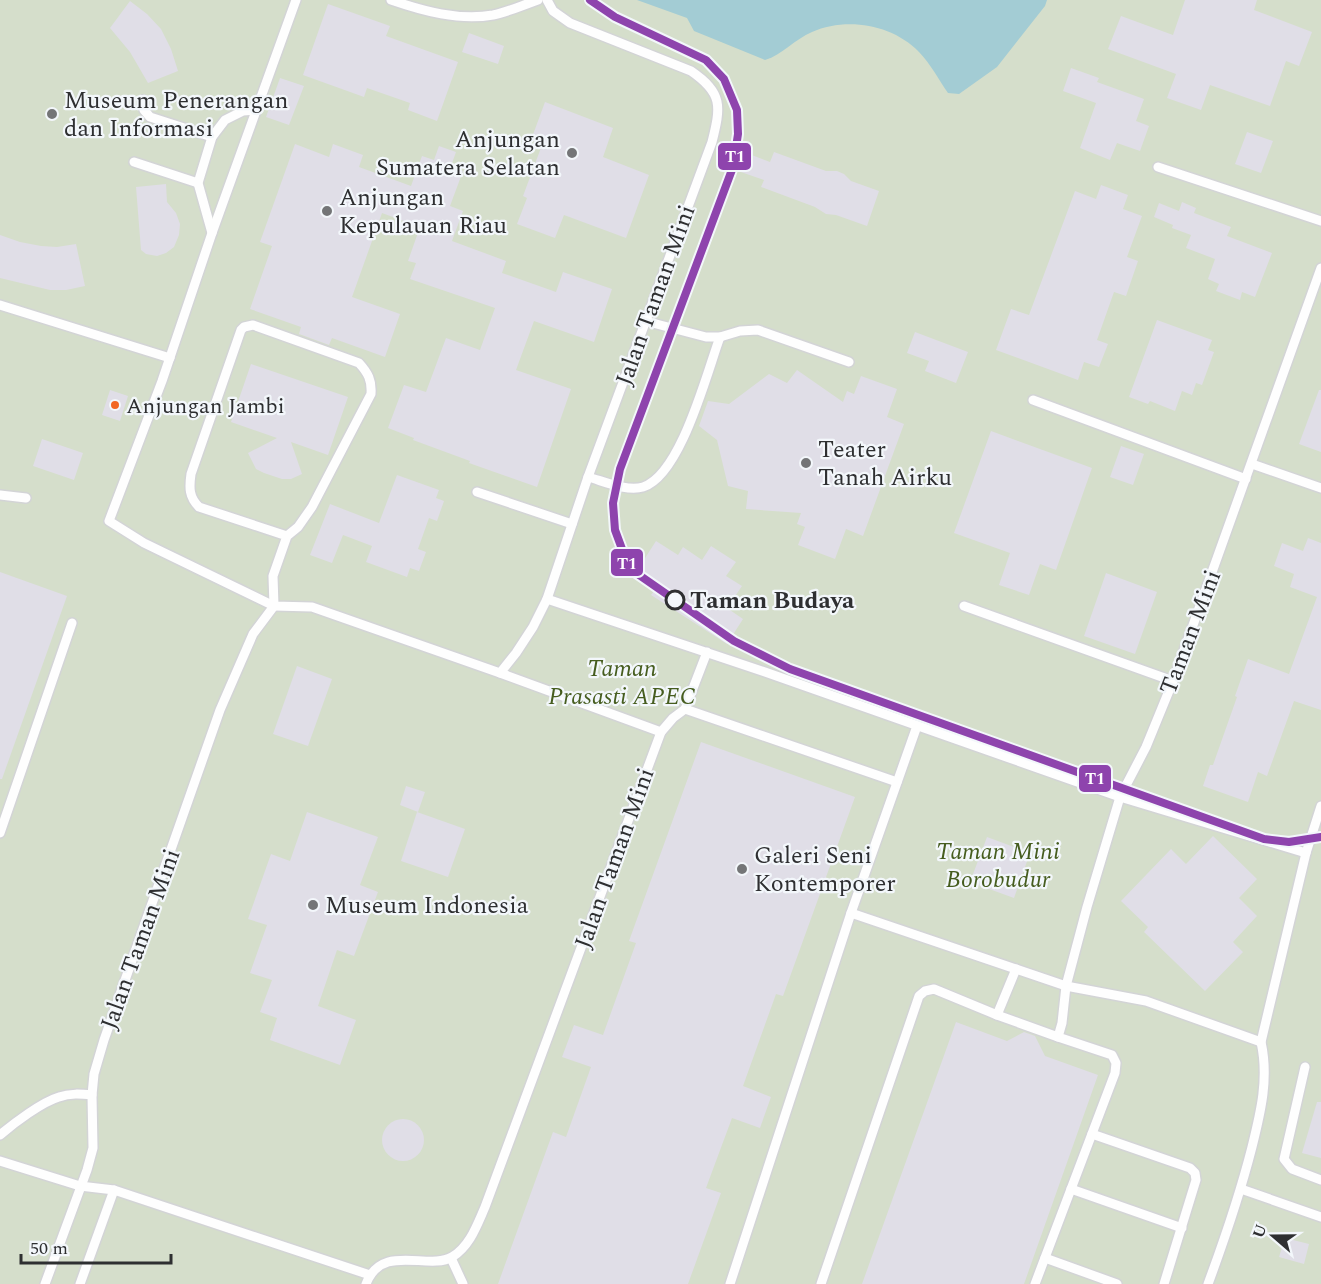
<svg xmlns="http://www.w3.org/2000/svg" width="1321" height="1284" viewBox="0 0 1321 1284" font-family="Spectral,serif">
  <rect width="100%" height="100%" fill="#f5f7f9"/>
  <rect fill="#d5decb" x="0" y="0" width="1321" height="1284"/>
  <path fill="#a3ccd4" d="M637,0h410l-2,6 -48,61 -38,27 -11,-1c-9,-13 -18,-30 -29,-41 -27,-28 -73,-35 -107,-20 -17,7 -30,23 -47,28l-71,-29 -7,-13z"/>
  <g fill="#e0dee7">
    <path d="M1185,0h72l-3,10 58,22 -13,34 -13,-5 -16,45 -60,-21 -9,25 -34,-12 9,-24 -68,-25 13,-33 52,19z"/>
    <path d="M130,1l17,13 14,15 10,20 7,22 -30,12 -18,-31 -20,-24z"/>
    <path d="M328,4l62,22 -4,10 72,26 -21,59 -29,-11 2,-7 -43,-15 -3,9 -61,-22z"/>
    <path d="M469,33l35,13 -6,18 -36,-12z"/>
    <path d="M1071,68l28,10 -2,4 47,17 -8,22 13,5 -9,25 -23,-8 -7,17 -30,-12 16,-45 -33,-12z"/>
    <path d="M280,78l24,8 -15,39 -23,-8z"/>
    <path d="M545,102l68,26 -10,29 46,18 -23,63 -62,-23 -9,23 -38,-14 10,-26 -4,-2 19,-51 -11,-5z"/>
    <path d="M1247,132l26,9 -12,32 -26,-9z"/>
    <path d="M295,144l34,13 4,-13 30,11 -4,12 52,19 11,-30 12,4 5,-14 17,6 -5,14 12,5 -13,35 13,5 -11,30 54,20 -4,12 54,19 7,-20 49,17 -18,53 -60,-21 -18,49 55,19 -34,98 -68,-24 1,-2 -57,-21 1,-2 -26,-10 16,-43 22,7 20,-54 34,12 15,-42 -85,-29 6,-16 -8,-2 12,-34 -38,-14 -30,84 48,17 -15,43 -53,-19 -3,7 -30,-11 2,-7 -51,-18 22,-63 -12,-4z"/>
    <path d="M744,152l26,10 4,-10 52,19h11l7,3 7,7 28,10 -12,35 -31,-11 -10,-1 -11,-7 -54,-20 3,-7 -26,-9z"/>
    <path d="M166,184l1,18 9,11 4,11 -1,11 -5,12 -8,6 -9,3 -11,-2 -5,-4 -5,-63z"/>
    <path d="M1101,185l27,10 -5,14 19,7 -15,41 11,4 -12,35 -12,-4 -17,48 11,4 -9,23 -15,-5 -6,18 -82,-30 15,-41 18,6 46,-124 21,8z"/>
    <path d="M1182,202l14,6 -2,5 37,14 -4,9 45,17 -17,44 -13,-5 -2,8 -24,-9 3,-7 -11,-5 7,-20 -29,-11 5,-13 -19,-7 1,-3 -19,-8 5,-14 20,8z"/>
    <path d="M0,235l20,7 21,4 16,1 19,-3 9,42 -19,4h-16l-50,-12z"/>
    <path d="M1157,320l55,20 -4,10 6,2 -12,33 -6,-2 -4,12 -10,-4 -7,20 -25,-10 -2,3 -19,-7z"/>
    <path d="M915,332l53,20 -12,31 -31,-12 4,-10 -22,-8z"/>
    <path d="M251,364l97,33 -20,58 -37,-13 11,32 -11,5h-9l-18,-6 -8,-4 -8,-16 29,-15 -46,-16z"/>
    <path d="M797,370l46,32 4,-11 7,3 7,-18 36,13 -10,28 17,7 -41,112 -17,-7 -11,30 -37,-14 7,-18 -8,-3 4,-11 -55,-4 2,-18 -20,-5 -11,-46 -18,-14 9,-25 21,3 40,-30 18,9z"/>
    <path d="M110,390l18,6 -8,25 -18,-6z"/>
    <path d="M1319,390h2v62l-22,-8z"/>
    <path d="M991,431l101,37 -36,102 -16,-6 -11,31 -30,-10 11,-32 -56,-20z"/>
    <path d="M42,439l41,14 -9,27 -41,-14z"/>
    <path d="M1121,446l23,8 -11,31 -23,-8z"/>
    <path d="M397,475l42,15 -3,8 8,3 -7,20 -8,-3 -11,31 8,3 -7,19 -9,-3 -3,9 -41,-15 6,-16 -29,-11 -11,28 -22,-8 20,-51 49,19z"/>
    <path d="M1308,538l13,5v167l-27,-9 -27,75 -9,-4 -10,30 -45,-16 7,-21h3l24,-68 -2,-1 13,-37 41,15 28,-77 -27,-10 4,-13 -20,-8 8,-23 21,8z"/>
    <path d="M656,541l22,14 5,-8 19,13 9,-14 25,16 -10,14 16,10 -15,22 16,11 -16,25 -76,-49 3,-4 -21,-14z"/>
    <path d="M0,572l67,24 -65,183h-2z"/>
    <path d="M1106,573l51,19 -22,62 -51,-18z"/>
    <path d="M297,666l35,13 -24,67 -35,-12z"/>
    <path d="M701,742l154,55 -72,199 -7,-2 -33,92 28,11 -11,31 -28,-10 -26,70 15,5 -33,91h-190l55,-152 13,5 25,-70 -29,-10 12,-32 29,10 33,-92 -7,-2z"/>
    <path d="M406,786l19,6 -7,20 -18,-7z"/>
    <path d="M307,812l71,25 -18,48 18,7 -24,64 -17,-6 -19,56 38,14 -16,45 -70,-25 7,-22 -17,-6 12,-32 -22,-7 17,-48 -19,-6 23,-65 19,7z"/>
    <path d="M417,812l48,17 -17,48 -47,-16z"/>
    <path d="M1213,836l44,43 -18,19 18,18 -24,26 10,10 -38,39 -61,-59 4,-5 -27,-26 50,-52 15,15z"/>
    <path d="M987,837l43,16 -16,45 -44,-16z"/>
    <path d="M956,1022l51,19 17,-9 11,4 10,20 53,19 -74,209h-162z"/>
    <path d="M1317,1102h4v56l-19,-5z"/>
    <circle cx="403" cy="1140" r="21"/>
    <path d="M1285,1238l24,6 -5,20 -25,-7z"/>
  </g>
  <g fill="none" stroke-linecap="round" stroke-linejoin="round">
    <defs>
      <g id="service">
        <path d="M296,0l-84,233 -50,148 -53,140 35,22 130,63 38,1 188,66 16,-20 17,-26 14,-28 41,-122 124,-335c9,-36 11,-49 -21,-71l-121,-48 -17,-12 -6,-11"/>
        <path d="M391,0c32,11 68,21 102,15 15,-3 30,-10 45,-15"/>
        <path d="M143,100l1,10 6,7 62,20"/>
        <path d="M134,162l64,21"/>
        <path d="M1158,167l163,54"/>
        <path d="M212,233l-14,-50 14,-46 13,-17 18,-9 13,-1"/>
        <path d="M0,305l170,53"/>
        <path d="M645,321l61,16h14l20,-6 18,-1 91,32"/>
        <path d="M1033,400l213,79"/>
        <path d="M1252,464l69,24"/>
        <path d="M588,477c15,4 39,15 55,10 38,-12 64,-115 77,-150"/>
        <path d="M477,492l95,32"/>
        <path d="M0,495l26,3"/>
        <path d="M547,599l218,73 355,125 186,56 15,-47"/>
        <path d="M274,606l-1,-30 14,-40 11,-9 14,-20 59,-113c1,-14 -3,-21 -12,-31l-106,-38 -9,2 -3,3 -50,144c-2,14 -2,23 8,33l88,29"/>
        <path d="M964,606l209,75"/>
        <path d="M500,673l161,59"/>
        <path d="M685,709l212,73"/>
        <path d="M0,833l72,-210"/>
        <path d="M851,913l215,73 80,15 115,41"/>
        <path d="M997,1015l61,22"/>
        <path d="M1305,1067l-21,92 8,10 29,11"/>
        <path d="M1092,1134l98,34 5,5 1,7 -32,104"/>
        <path d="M0,1135c14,-12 42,-33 59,-38 11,-4 22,-3 33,-2"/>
        <path d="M0,1161l80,25 34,4 256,85"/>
        <path d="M1071,1189l111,39"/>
        <path d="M1241,1189l80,28"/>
        <path d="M451,1258l12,26"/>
        <path d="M1045,1258l72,26"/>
        <path d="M45,1284l42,-114 6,-22 -1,-53 2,-21 10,-34 116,-330 33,-76 21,-28"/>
        <path d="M80,1284l34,-94"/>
        <path d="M366,1284c16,-42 62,-13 86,-27 18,-11 25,-32 33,-50l176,-475 12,-14 12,-9 22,-57"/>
        <path d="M730,1284l121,-371 66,-187"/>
        <path d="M821,1284l98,-288 6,-5 9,-2 63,26 19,-46"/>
        <path d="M1035,1284l80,-211 1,-10 -4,-8 -54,-18 4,-14 4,-37 21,-79 33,-110 26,-50 27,-66 148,-413"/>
        <path d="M1208,1284c17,-46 32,-90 44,-137 9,-36 17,-69 9,-105l45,-189"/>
      </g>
    </defs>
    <use href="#service" stroke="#d3d4d6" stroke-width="12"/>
    <use href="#service" stroke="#fefefe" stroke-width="9"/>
    <defs>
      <path id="tram-1" d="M590,0l25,17 91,43 18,19 13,31 1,24 -5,33 -113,302 -7,34 2,27 14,38 105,73 56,28 474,170 25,3 32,-5"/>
    </defs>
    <use href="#tram-1" stroke="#f3f7fb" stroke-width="12"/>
    <use href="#tram-1" stroke="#8e44ad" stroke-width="8"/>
  </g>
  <g fill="#747577" stroke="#f3f7fb" stroke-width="2">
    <circle cx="52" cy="114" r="6"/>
    <circle cx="572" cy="153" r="6"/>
    <circle cx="327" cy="211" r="6"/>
    <circle cx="806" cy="463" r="6"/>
    <circle cx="742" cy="869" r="6"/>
    <circle cx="313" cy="905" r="6"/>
  </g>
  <circle fill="#f26522" stroke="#f3f7fb" stroke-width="2" cx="115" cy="405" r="5"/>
  <circle fill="#f3f7fb" stroke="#2e2f31" stroke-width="3" cx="675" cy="600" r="9"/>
  <g text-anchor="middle" stroke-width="4.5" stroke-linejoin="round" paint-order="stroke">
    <g font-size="22" fill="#2e2f31" stroke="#f3f7fb" text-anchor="start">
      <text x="126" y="413">Anjungan Jambi</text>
    </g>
    <g font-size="24" fill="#2e2f31" stroke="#f3f7fb" text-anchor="start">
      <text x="64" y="108">Museum Penerangan<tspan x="64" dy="28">dan Informasi</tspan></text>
      <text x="560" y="147" text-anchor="end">Anjungan<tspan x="560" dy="28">Sumatera Selatan</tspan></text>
      <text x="339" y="205">Anjungan<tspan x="339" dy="28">Kepulauan Riau</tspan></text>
      <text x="818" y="457">Teater<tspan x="818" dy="28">Tanah Airku</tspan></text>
      <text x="754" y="863">Galeri Seni<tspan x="754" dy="28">Kontemporer</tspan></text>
      <text x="325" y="913">Museum Indonesia</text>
    </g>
    <g font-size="24" fill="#2e2f31" stroke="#f3f7fb">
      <text transform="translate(655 295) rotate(-70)" y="8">Jalan Taman Mini</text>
      <text transform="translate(1190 632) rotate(-69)" y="8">Taman Mini</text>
      <text transform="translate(614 858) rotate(-70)" y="8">Jalan Taman Mini</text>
      <text transform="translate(140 939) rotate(-70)" y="8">Jalan Taman Mini</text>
    </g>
    <g font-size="24" font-weight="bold" fill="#2e2f31" stroke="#f3f7fb" text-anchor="start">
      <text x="690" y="608">Taman Budaya</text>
    </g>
    <g font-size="24" font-style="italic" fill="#465d1f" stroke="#f3f7fb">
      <text x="622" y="676">Taman<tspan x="622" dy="28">Prasasti APEC</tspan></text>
      <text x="998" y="859">Taman Mini<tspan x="998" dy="28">Borobudur</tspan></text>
    </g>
  </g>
  <g stroke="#f3f7fb" stroke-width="2">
    <rect x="717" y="142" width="35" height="29" rx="6" fill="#8e44ad"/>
    <rect x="610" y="548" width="34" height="29" rx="6" fill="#8e44ad"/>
    <rect x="1078" y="764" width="34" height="29" rx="6" fill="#8e44ad"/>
  </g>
  <g font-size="16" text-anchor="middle" font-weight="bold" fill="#fff">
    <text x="735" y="162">T1</text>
    <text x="627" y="569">T1</text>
    <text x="1095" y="784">T1</text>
  </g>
  <g transform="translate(1273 1236) rotate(290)" stroke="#f3f7fb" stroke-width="4.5" paint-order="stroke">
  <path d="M0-4.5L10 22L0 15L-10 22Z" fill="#2e2f31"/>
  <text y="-9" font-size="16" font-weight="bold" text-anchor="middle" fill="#2e2f31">U</text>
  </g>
  <path d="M21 1254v9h150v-9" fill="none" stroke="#2e2f31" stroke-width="3"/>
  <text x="30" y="1254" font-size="18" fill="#2e2f31" stroke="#f3f7fb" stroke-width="4.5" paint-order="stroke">50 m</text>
</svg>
